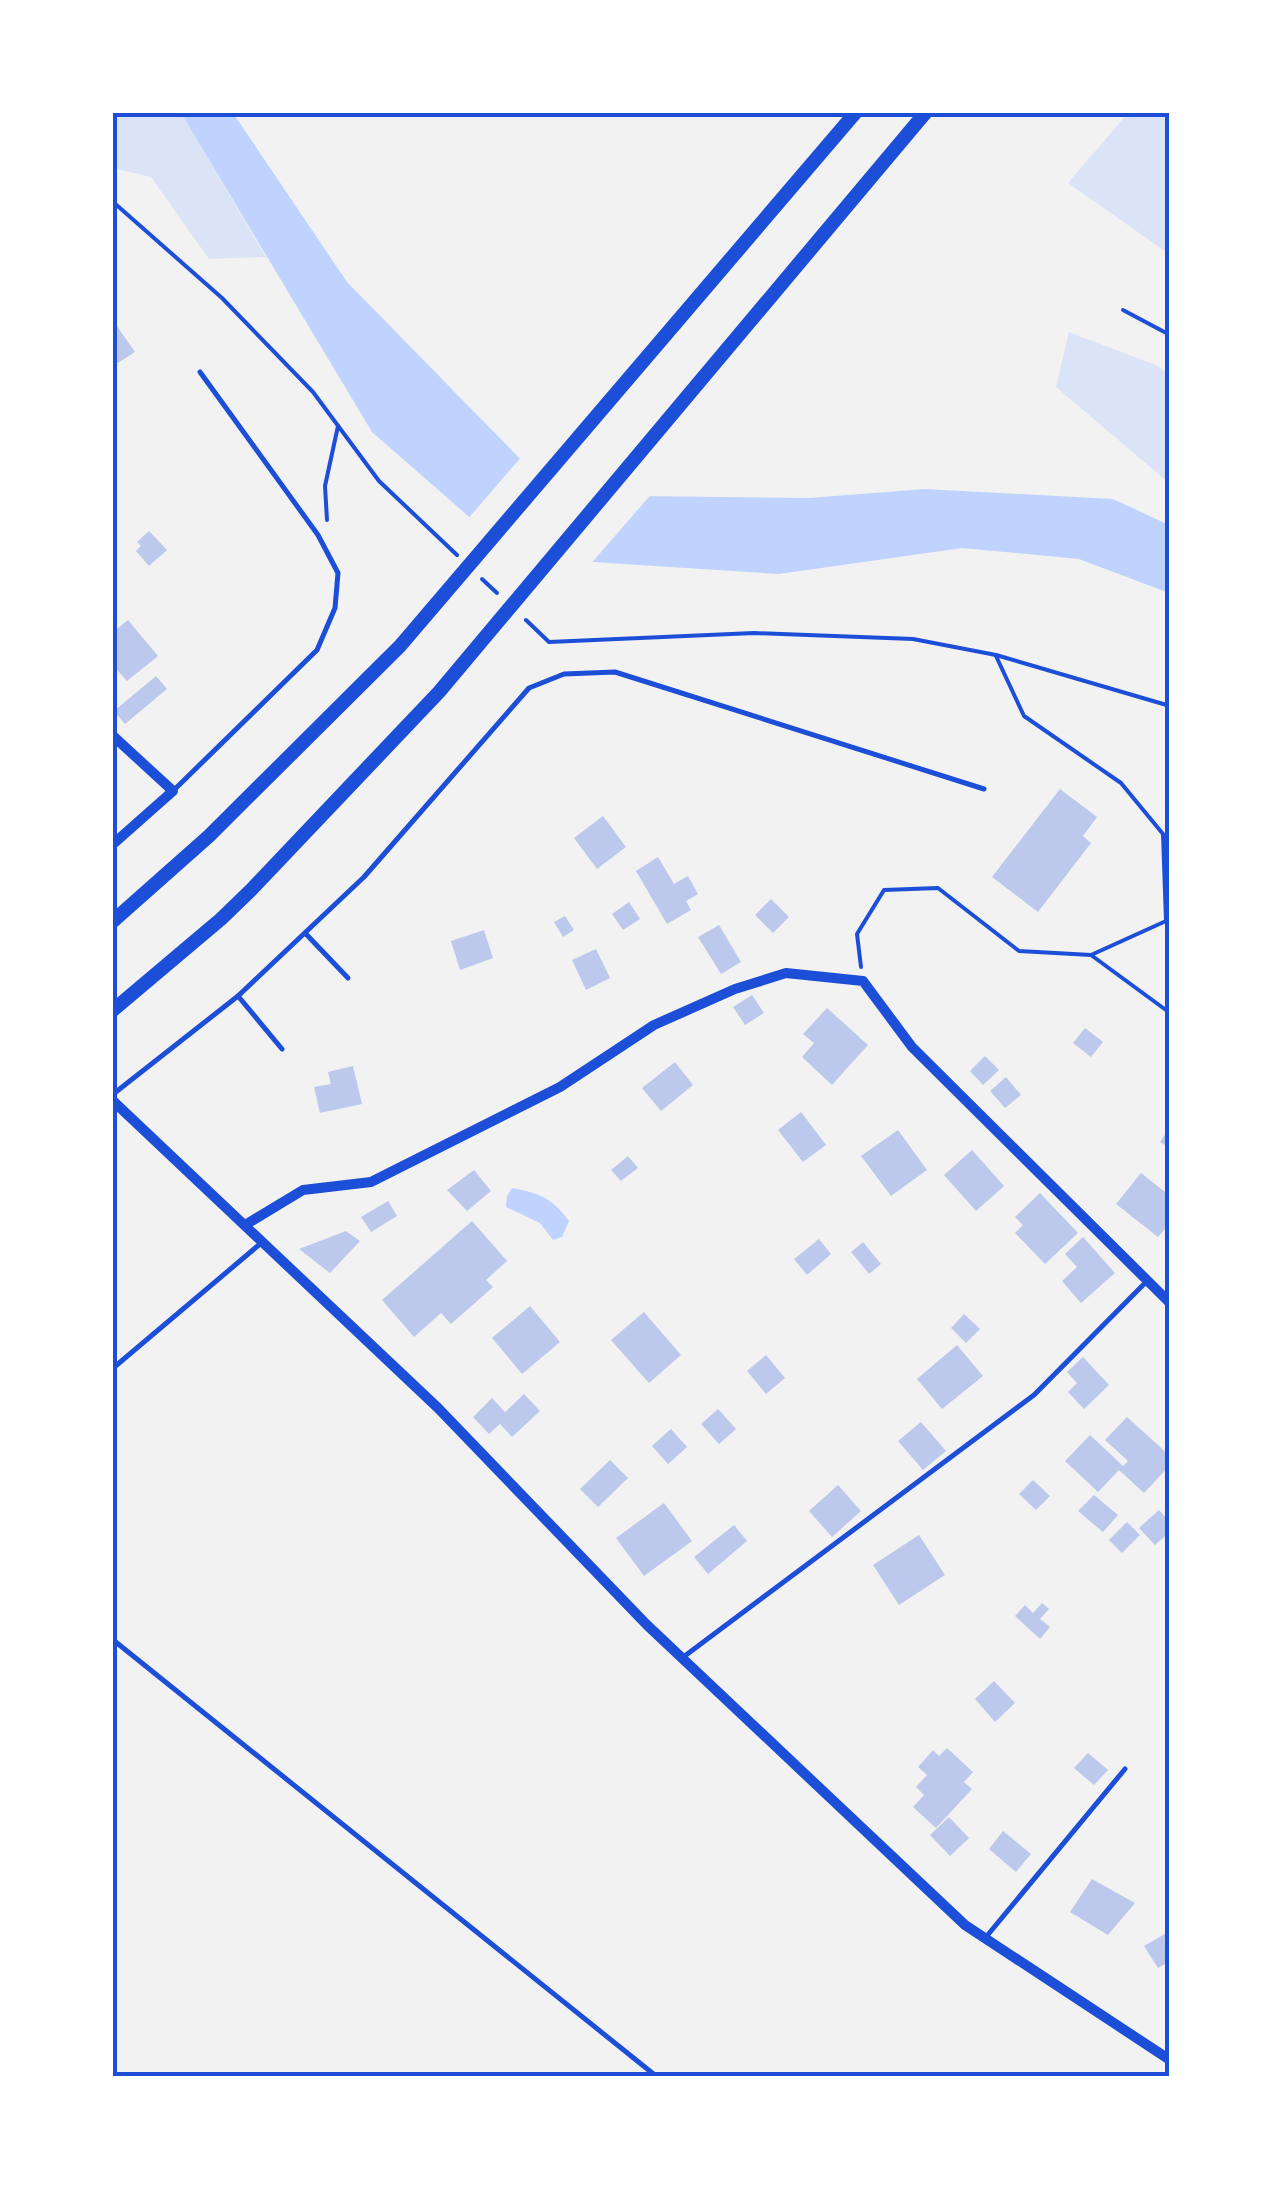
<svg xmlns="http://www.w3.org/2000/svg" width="1282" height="2189" viewBox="0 0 1282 2189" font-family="Lora,serif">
  <rect width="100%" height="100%" fill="#f2f2f2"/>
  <g fill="#dbe4f7">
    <path d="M113,113h68l85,144 -57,2 -58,-82 -38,-9z"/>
    <path d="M1128,113h41v141l-101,-71z"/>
    <path d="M1069,332l89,34 11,9v108l-113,-96z"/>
  </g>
  <g fill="#bfd3fe">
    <path d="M181,113h52l114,169 180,184 109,30 173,2 116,-9 188,10 56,26v68l-90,-34 -117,-11 -183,26 -264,-17 -143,-125z"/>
    <path d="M512,1188c28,5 41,11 57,33l-7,16 -9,3 -13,-17 -34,-16 1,-11z"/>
  </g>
  <path fill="#f2f2f2" d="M523,455l7,7 107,29h17l-66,76 -75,-6 -47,-40z"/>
  <g fill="#bdc9ec">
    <path d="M112,319l23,33 -17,11 -6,-8z"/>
    <path d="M149,531l18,19 -18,16 -13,-15 5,-5 -4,-4z"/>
    <path d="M128,620l30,36 -31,25 -15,-17v-31z"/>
    <path d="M156,676l11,13 -42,35 -11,-13z"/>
    <path d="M1060,789l37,28 -14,19 8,7 -53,69 -46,-35z"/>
    <path d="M603,816l23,31 -29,22 -23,-31z"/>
    <path d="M658,857l16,27 14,-8 10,18 -12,7 5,9 -24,14 -31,-53z"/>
    <path d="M771,899l18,18 -16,16 -18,-18z"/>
    <path d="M629,902l11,17 -17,11 -11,-16z"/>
    <path d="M565,916l9,14 -11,7 -9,-15z"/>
    <path d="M719,925l22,37 -20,12 -23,-37z"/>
    <path d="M484,930l9,28 -33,12 -9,-29z"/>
    <path d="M596,949l14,29 -24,12 -14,-30z"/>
    <path d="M752,995l12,18 -19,12 -12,-18z"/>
    <path d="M827,1008l41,37 -36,40 -30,-28 12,-14 -11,-9z"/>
    <path d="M1085,1028l18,14 -12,15 -18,-14z"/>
    <path d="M985,1056l14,14 -16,15 -13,-14z"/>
    <path d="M675,1062l18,23 -32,26 -19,-23z"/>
    <path d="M353,1066l9,38 -42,9 -6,-26 17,-3 -3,-12z"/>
    <path d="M1006,1077l15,18 -16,13 -15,-17z"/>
    <path d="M801,1112l25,33 -23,17 -25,-32z"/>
    <path d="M1170,1127v21l-10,-6z"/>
    <path d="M898,1130l29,40 -36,26 -30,-40z"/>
    <path d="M972,1150l32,36 -28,25 -32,-36z"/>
    <path d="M628,1156l10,12 -17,13 -10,-11z"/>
    <path d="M474,1170l17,21 -24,20 -20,-21z"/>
    <path d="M1141,1173l29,23v27l-12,14 -42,-33z"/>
    <path d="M1040,1193l38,40 -33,31 -30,-31 8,-8 -8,-8z"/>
    <path d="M388,1201l9,15 -26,16 -10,-15z"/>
    <path d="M472,1221l35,40 -21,19 7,7 -42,37 -10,-11 -27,24 -32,-37z"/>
    <path d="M346,1231l14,10 -30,32 -31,-24z"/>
    <path d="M1083,1237l32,36 -34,30 -19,-22 15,-14 -12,-13z"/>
    <path d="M819,1239l12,15 -24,21 -13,-16z"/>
    <path d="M863,1242l18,22 -12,10 -18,-22z"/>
    <path d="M530,1306l30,36 -38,32 -30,-36z"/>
    <path d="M644,1312l37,43 -32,28 -38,-43z"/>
    <path d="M964,1314l16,15 -14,14 -15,-15z"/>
    <path d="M957,1345l26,31 -41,33 -25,-30z"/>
    <path d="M766,1355l19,23 -19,16 -19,-23z"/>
    <path d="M1083,1357l26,28 -25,24 -16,-17 9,-9 -10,-11z"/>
    <path d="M524,1394l16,17 -28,26 -12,-13 -11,10 -16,-17 19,-19 13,14z"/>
    <path d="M718,1409l18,20 -17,15 -18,-20z"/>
    <path d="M1127,1417l43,39v9l-26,28 -25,-23 -21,22 -33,-31 25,-26 33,31 5,-5 -23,-21z"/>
    <path d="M921,1422l25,29 -23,19 -25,-29z"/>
    <path d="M671,1429l16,18 -19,17 -16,-18z"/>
    <path d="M610,1460l18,18 -30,29 -18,-18z"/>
    <path d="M1033,1480l17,16 -14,14 -17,-16z"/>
    <path d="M838,1485l23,26 -29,26 -23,-26z"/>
    <path d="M1094,1495l24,20 -15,17 -25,-21z"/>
    <path d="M664,1503l28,38 -48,35 -28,-38z"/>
    <path d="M1159,1510l11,12v10l-15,13 -16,-17z"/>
    <path d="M1127,1522l13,13 -18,18 -13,-13z"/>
    <path d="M734,1525l13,16 -39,33 -14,-17z"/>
    <path d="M919,1535l26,40 -46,30 -26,-40z"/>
    <path d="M1042,1603l7,6 -9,10 10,8 -10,12 -25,-23 10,-11 8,8z"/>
    <path d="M994,1681l21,22 -20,19 -20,-23z"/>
    <path d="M947,1748l26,24 -9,10 8,7 -36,39 -23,-21 11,-12 -8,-8 11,-12 -9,-8 15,-17 6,6z"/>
    <path d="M1088,1753l20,17 -14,15 -20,-17z"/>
    <path d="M949,1817l20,21 -19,18 -20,-21z"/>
    <path d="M1003,1831l28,23 -15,18 -27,-23z"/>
    <path d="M1092,1879l43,24 -27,32 -38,-23z"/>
    <path d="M1170,1931v30l-12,7 -14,-22z"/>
  </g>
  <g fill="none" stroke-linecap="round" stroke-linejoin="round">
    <g stroke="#1d4ed8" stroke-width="4">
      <path d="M112,201l110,97 91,94 66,89 78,74"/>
      <path d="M1123,310l47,25"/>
      <path d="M327,520l-2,-34 13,-60"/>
      <path d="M482,579l15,14"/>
      <path d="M526,620l23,22 205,-9 159,6 83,16 174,51"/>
      <path d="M996,656l28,60 97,67 42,51 3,87 -75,34"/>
      <path d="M861,967l-4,-33 27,-44 54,-2 81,63 72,4 79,58"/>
    </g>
    <g stroke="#1d4ed8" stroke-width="5">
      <path d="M175,789l142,-139 18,-42 3,-35 -20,-38 -118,-163"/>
      <path d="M305,933l43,45"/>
      <path d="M238,996l44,53"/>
      <path d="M112,1095l126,-99 126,-119 165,-189 35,-14 51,-2 369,117"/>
      <path d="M112,1369l148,-125"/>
      <path d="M112,1639l544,437"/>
      <path d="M682,1658l352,-263 113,-114"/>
      <path d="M986,1937l139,-168"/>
    </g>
    <g stroke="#1d4ed8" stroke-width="10">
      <path d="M112,735l61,56 -61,54"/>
      <path d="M112,1100l326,308 209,217 318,300 205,135"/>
      <path d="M245,1225l58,-35 68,-8 189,-95 94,-62 81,-36 51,-16 77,8 49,66 258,256"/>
    </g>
    <g stroke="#1d4ed8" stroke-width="14">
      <path d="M112,922l97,-86 191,-190 456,-534"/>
      <path d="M112,1011l109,-92 30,-29 188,-198 487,-580"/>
    </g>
  </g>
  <rect width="1282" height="2189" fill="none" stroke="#ffffff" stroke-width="230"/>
  <rect x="115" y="115" width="1052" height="1959" fill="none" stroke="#1d4ed8" stroke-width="4"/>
</svg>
